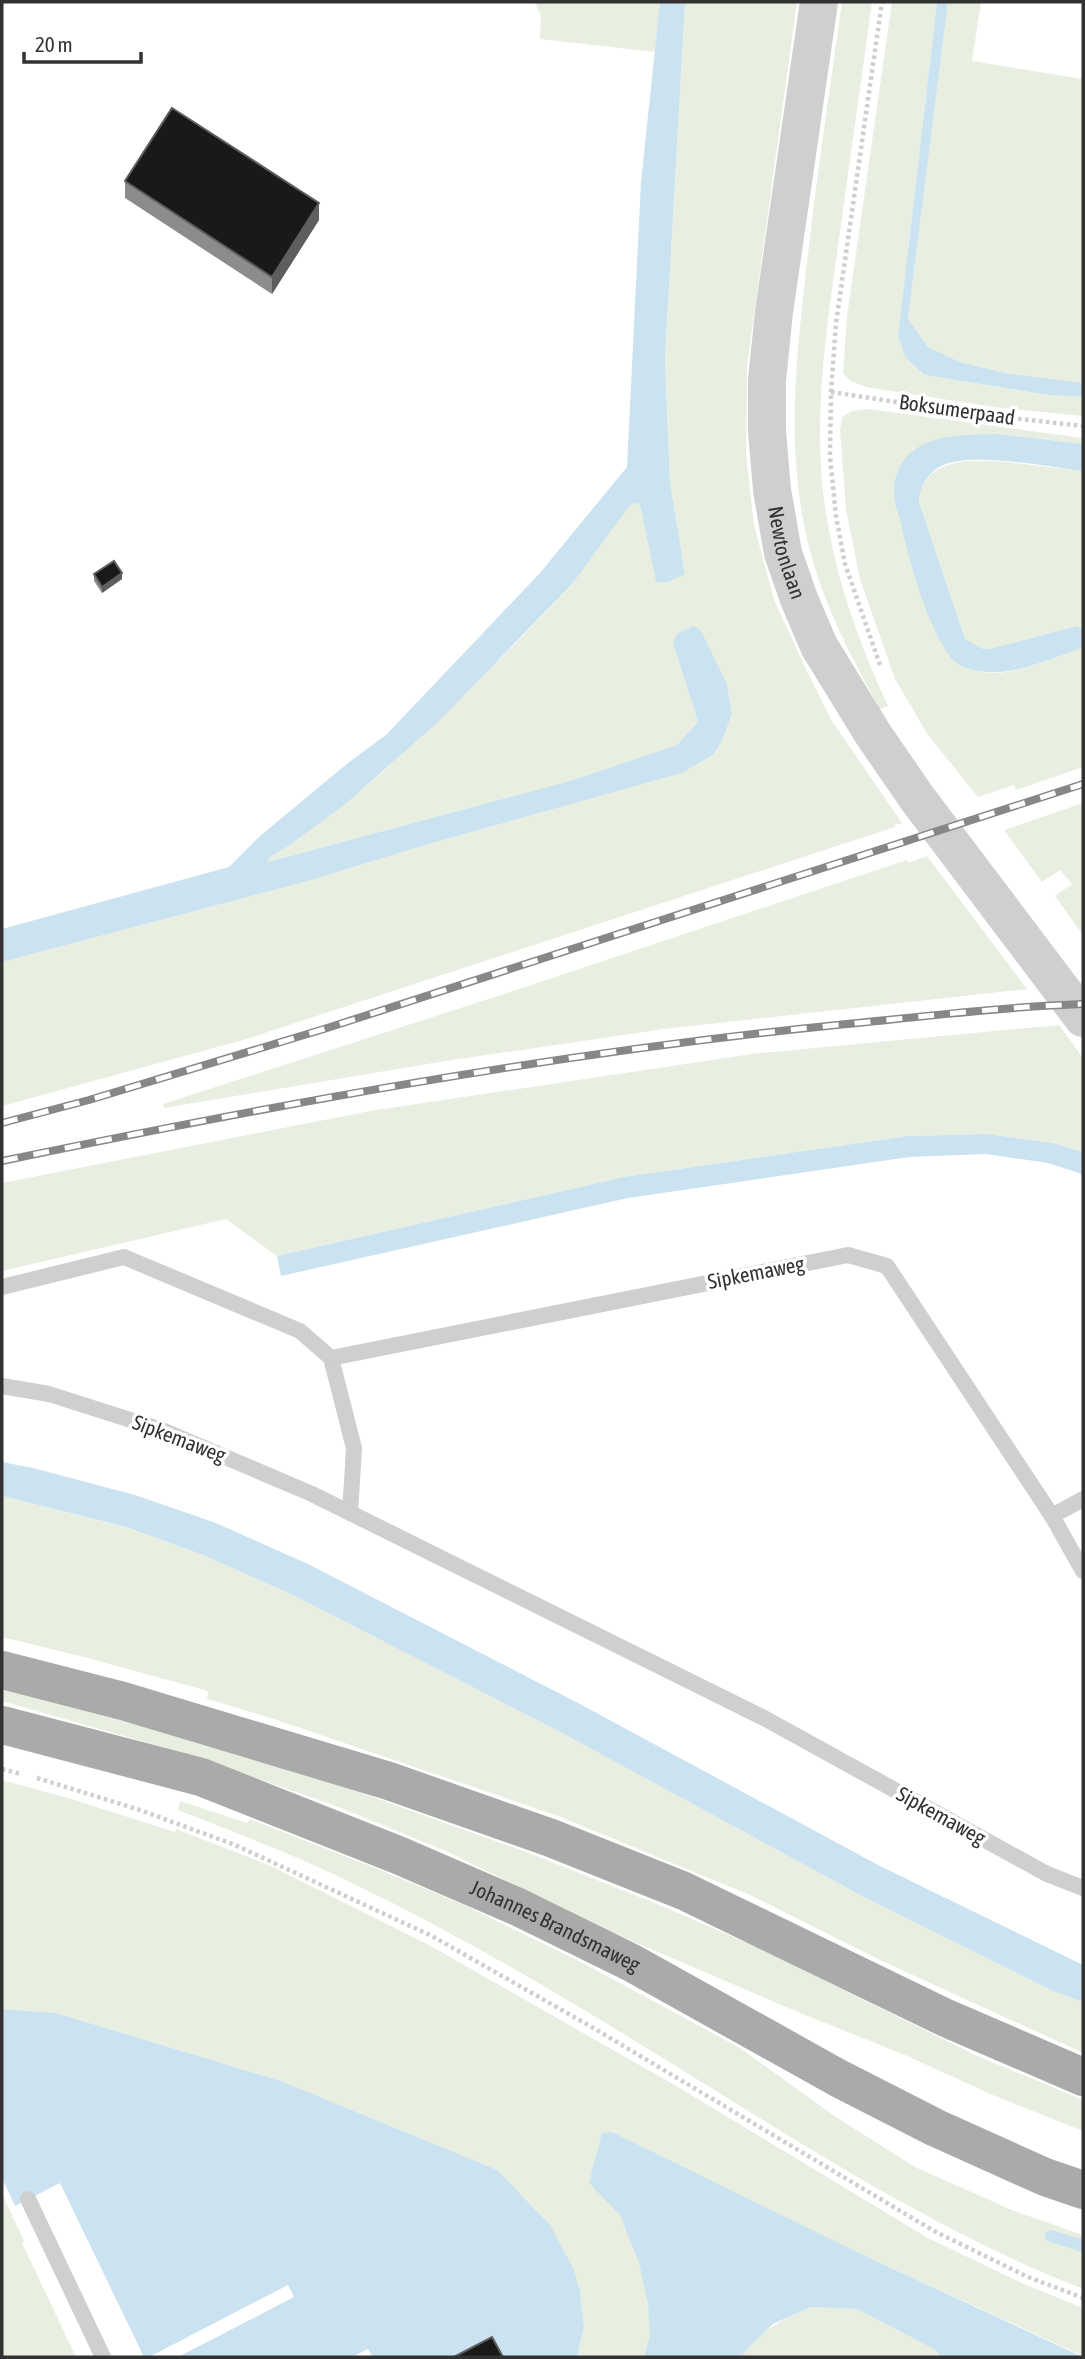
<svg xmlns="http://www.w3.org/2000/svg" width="1085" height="2359" viewBox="0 0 1085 2359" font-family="'Asap Condensed',sans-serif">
  <rect width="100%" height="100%" fill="#fff"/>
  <g fill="#e8efe0">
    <path d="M535,2h125l-5,50 -115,-13 1,-23z"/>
    <path d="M685,2h112l-50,364 -1,87 8,72 20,75 31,67 27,54 70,102 -7,2v2l-652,213 -241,66v-144l306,-81 114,-35 260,-73 31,-18 9,-14 10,-27 -5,-30 -54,-41 25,79 -21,23 -107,36 -304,81 4,-5 20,-12 58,-43 37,-32 127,-123 61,-64 56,-78 6,-2 5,2 16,77 29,-8 -15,-91 -5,-124z"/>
    <path d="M842,2h30c-11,79 -22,158 -33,237 -13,94 -29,191 -11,286 11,63 33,123 60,181l-8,3c-30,-54 -59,-109 -73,-170 -20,-86 -12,-172 -2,-258 10,-94 24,-186 37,-279z"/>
    <path d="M892,2h45l-39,334 27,39 123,20 35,2v19l-90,-9 -127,-20 -15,-6 -8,-8 4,-57z"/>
    <path d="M948,2h33l-9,59 111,18v304l-78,-10 -45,-11 -32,-15 -20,-28z"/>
    <path d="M868,409l215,29v6l-83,-10 -44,2 -53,26 46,194c39,34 85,8 128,-6l6,-4v121l-67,23 -2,-5 -36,12 -50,-62 -33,-56 -35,-100 -14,-70 -6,-79 2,-13 10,-6z"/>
    <path d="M964,461h32l87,10v159l-6,-4 -88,23h-6l-18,-10 -46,-137c3,-29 19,-35 45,-41z"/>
    <path d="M1083,803v132l-28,-39 17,-12 -12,-14 -18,12 -38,-52z"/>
    <path d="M927,856l100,133 -363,40 -225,33 -275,46 -1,-4 338,-109 406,-135 1,3z"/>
    <path d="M1059,1025l24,33v94l-30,-9 -66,-9 -79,2 -284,41 -347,79 -51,-37 -224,52v-88l368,-72 382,-57z"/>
    <path d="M2,1496l123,31 78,28 90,40 271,139 298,162 193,96 28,10v51l-201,-92 -132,-66 -192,-79 -287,-98 -64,-19 1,-8 -124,-34 -82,-20z"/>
    <path d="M2,1687l152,42 188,57 187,67 133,53 101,44 212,105 108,45v31l-88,-35 -90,-41 -112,-45 -182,-78 -163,-80 -117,-48 -148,-51 -181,-52z"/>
    <path d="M2,1780l66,18 107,34 1,-3 93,36 160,80 249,142 250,151 96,46 59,24v48l-224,-103 -270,-70c10,10 23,20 31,32 17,25 33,91 30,121 -1,7 -4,15 -6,21h-67l7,-30 -4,-36 -62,-98 -22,-23 -215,-89 -225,-68 -54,-4z"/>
    <path d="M180,1801l67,22 3,-4 128,50 84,35 119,58 159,86 96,69 79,50 97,43 71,25v54c-166,-65 -314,-167 -466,-259 -84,-51 -170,-101 -259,-144 -58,-29 -119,-52 -180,-76z"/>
    <path d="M2,2194l22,47 -2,2 54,114h-74z"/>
    <path d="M811,2307l46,2 77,40 8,8h-201c19,-27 41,-37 70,-50z"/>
  </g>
  <g fill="#cbe2f0">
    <path d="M660,2h25l-20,357 5,124 15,91 -17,8h-12l-16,-77 -5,-2 -5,2 -57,78 -134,138 -91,81 -58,43 -20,12 -3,5 303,-81 107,-36 21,-23 -25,-79 4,-9 16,-8 7,3 27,55 5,30 -10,27 -9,14 -31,18 -260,73 -114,35 -306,81v-33l227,-62 31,-31 88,-73 39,-29 153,-161 87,-106 14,-285z"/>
    <path d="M937,2h11l-40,317 20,28 32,15 45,11 78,10v14l-35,-2 -123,-20 -19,-17 -8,-22z"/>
    <path d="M1000,434l83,10v27c-34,-4 -112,-20 -142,-5 -15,8 -21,21 -22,36l46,137 18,10h6l88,-23 6,4v16l-6,4c-37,12 -75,32 -113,17 -6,-2 -12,-7 -16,-13 -24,-37 -38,-91 -48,-134 -2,-8 -6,-18 -6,-26 -1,-10 3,-23 8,-31 20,-31 66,-28 98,-29z"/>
    <path d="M987,1134l66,9 30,9v25l-4,-4 -31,-10 -62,-9 -77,3 -281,41 -347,78 -4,-20 347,-79 284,-41z"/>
    <path d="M2,1462l31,6 102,27 81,28 92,41 272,140 298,161 205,100v37l-28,-10 -193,-96 -298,-162 -271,-139 -90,-40 -77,-28 -124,-31z"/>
    <path d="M2,2009l54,4 225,68 216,89 53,55 24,45 6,21 4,36 -7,30h-204l-5,-8 -16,8h-208l-84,-174 -45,23 -13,-28z"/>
    <path d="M612,2132l247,121 224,104h-141l-8,-8 -77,-40 -46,-2 -38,17 -24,23 -8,10h-97l6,-21 -2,-33 -9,-40 -19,-48 -31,-32 13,-50z"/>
  </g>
  <path fill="#fff" d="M288,2285l6,12 -116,60h-29z"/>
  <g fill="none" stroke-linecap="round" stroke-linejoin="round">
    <path stroke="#cbe2f0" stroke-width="12" d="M1051,2236l32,10"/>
    <g stroke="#cfcfcf" stroke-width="4.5" stroke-dasharray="3.5 3.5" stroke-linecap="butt">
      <path d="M831,392l144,22 108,12"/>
      <path d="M880,665l-35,-101 -9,-48 -6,-59 1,-65 5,-69 46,-321"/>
      <path d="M2,1769l19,5"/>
      <path d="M37,1778l103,32 95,35 197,91 163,93 339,202 94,46 55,21"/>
    </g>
    <g stroke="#cfcfcf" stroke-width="16">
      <path d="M2,1287l122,-30 176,74 31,27 23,90 -4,65"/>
      <path d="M331,1358l517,-103 39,11 165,250 31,55"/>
      <path d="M2,1386l47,8 113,36 150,64 452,224 283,156 36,14"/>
      <path d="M1052,1516l31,-17"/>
      <path d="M28,2199l75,158"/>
    </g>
    <path stroke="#cfcfcf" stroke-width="38" id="s1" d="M819,2l-45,310 -7,68v51l5,59 11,63 16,46 20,47 54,88 44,64 166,220"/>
    <g stroke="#aaa" stroke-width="38">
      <path d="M2,1670l121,31 266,80 162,57 133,53 262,127 137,59"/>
      <path id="s2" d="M2,1725l199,52 197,78 120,52 114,56 206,115 98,50 109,49 38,13"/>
    </g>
    <defs>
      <g id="rail">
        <path d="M2,1123l87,-23 235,-71 759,-245"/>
        <path d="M2,1161c277,-57 554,-108 835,-136 82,-8 164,-18 246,-21"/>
      </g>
    </defs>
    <use href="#rail" stroke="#878787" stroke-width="8"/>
    <use href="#rail" stroke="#fff" stroke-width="5" stroke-dasharray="16" stroke-linecap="butt"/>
  </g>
  <g fill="#8c8c8c">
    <path d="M125,181l194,39 -47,74 -147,-96z"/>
    <path d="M94,574l28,5 -20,14 -8,-12z"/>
  </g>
  <g fill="#5e5e5e">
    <path d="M319,203v17l-47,74v-17z"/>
    <path d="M122,573v6l-20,14v-6z"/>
  </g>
  <g fill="#191919" stroke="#5e5e5e" stroke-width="2">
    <path d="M172,108l147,95 -47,74 -147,-96z"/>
    <path d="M114,561l8,12 -20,14 -8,-13z"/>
    <path d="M492,2337l11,20h-49z"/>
  </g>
  <g text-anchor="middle" stroke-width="7" stroke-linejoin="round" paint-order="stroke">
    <g font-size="21" fill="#323232" stroke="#fff">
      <text transform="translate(957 410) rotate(8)" y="7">Boksumerpaad</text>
      <text dy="7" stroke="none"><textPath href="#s1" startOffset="556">Newtonlaan</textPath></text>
      <text transform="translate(756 1273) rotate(-11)" y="7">Sipkemaweg</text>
      <text transform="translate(179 1439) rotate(21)" y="7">Sipkemaweg</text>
      <text transform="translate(941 1816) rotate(29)" y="7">Sipkemaweg</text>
      <text dy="7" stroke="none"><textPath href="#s2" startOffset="590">Johannes Brandsmaweg</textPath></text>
    </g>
  </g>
  <rect width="1085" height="2359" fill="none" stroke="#323232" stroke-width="7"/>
  <path d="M24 52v10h117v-10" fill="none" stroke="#323232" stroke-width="3.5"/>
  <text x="35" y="52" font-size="21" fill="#323232" stroke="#ffffff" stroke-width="5" paint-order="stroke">20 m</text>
</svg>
